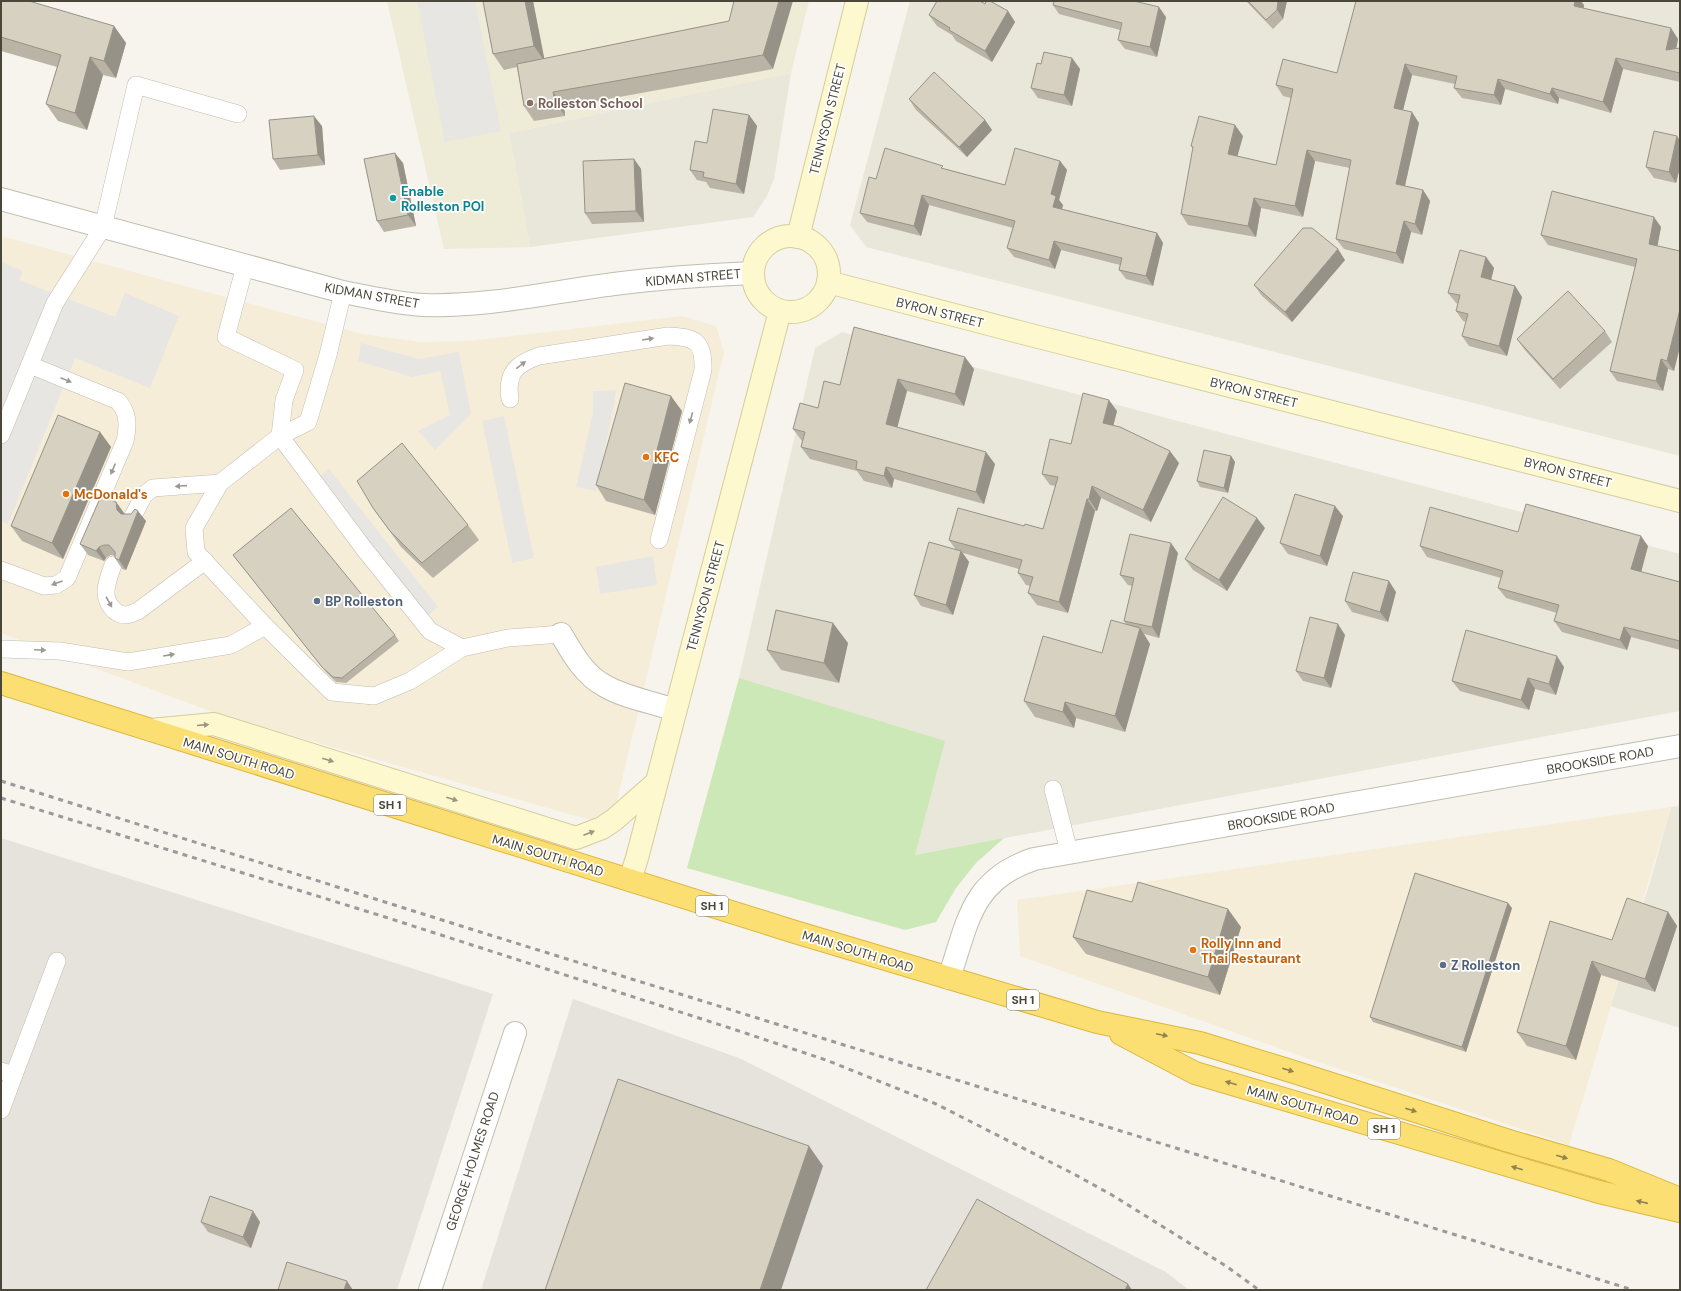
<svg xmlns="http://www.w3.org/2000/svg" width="1681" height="1291" viewBox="0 0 1681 1291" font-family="'DM Sans',sans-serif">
  <rect width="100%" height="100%" fill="#f6f4ec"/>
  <g fill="#e9e7da">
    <path d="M910,1h770v455l-814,-209 -16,-22z"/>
    <path d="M791,73l-17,106 -7,17 -14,21 -223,30 -21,-114z"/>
    <path d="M842,332l838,222v157l-765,144 -176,-177 76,-330z"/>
    <path d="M1680,806v222l-70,-22 41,-127 20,-72z"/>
  </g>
  <g fill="#f6edd9">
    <path d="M1,236l361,98 58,8 49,-1 213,-25 34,10 8,26 -113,474 -388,-110 -222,-83z"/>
    <path d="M1671,807l-102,338 -260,-86 -289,-103 -3,-56z"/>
  </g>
  <g fill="#e6e3dd">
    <path d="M1,838l492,156 -96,296h-396z"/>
    <path d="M573,999l166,59 427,214 23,18h-708z"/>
  </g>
  <path fill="#eeebd6" d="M387,1h422l-18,72 -282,60 21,114 -86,2z"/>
  <path fill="#cbe8b6" d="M739,678l206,63 -30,114 89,-17 -28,25 -20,25 -20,34 -31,8 -218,-62z"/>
  <g fill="#e8e6e3">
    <path d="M417,1h58l26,130 -56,11z"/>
    <path d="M1,262l22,9 -4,9 96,37 10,-24 54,23 -29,72 -75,-30 -67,166 -7,-3z"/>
    <path d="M361,343l58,16 40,-7 12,62 -36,36 -17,-19 32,-16 -10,-44 -28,6 -54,-16z"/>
    <path d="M616,390l-2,16 -18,85 -20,-4 17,-74v-22z"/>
    <path d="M504,416l30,142 -22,5 -30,-142z"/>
    <path d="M329,469l109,138 -15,12 -110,-136z"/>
    <path d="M653,556l4,29 -57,9 -4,-27z"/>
  </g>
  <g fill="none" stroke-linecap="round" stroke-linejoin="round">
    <defs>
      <g id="lane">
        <path d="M245,266l-19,71 69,33 -11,30 -4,36 -60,47 -26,45 2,24 69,74 67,66 42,4 36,-15 52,-33"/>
        <path d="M343,292l-15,63 -20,67 -28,14 85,114 65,81 32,17 46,-10 53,-4"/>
        <path d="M510,399c-4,-26 6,-35 29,-43l129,-20c27,1 36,5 35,34l-44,170"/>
        <path d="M1,435l54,-132 48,-76 33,-142 102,29"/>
        <path d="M133,516l11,-21 9,-7 67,-5"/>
        <path d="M113,565c-3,8 -6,17 -7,25 -1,12 8,25 20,25 4,0 9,-3 12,-4l67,-50"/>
        <path d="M1,570l43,16 12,-1 11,-7 58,-137c3,-15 4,-28 -7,-40l-88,-36"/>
        <path d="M1,649l59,2 68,11 103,-17 34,-19"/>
        <path d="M1053,789l16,63"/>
        <path d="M1,1071l13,4 -13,35"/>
        <path d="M14,1075l43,-114"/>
      </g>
      <g id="street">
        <path d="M1,199l342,93c27,5 54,12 81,13 64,2 127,-13 190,-21 46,-6 93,-9 139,-11"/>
        <path d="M561,634c11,19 23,41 44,52 21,12 47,16 70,24"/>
        <path d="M949,978c19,-56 22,-98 85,-119l646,-113"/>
        <path d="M430,1290l85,-257"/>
      </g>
      <g id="secondary">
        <circle cx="791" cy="274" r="38"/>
        <path d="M798,237l59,-236"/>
        <path d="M828,282l191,50 661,169"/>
        <path d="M151,730l63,-6 362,114 26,-10 12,-8 42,-37"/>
        <path d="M630,880l7,-22 143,-547"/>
      </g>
      <g id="highway">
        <path d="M1,683l794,249 302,90 103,21 94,29 215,69 100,29 71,29"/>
        <path d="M1121,1034l74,39 404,119 81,19"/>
      </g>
    </defs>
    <use href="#lane" stroke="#c1bdae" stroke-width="18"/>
    <use href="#street" stroke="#c1bdae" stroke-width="24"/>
    <use href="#secondary" stroke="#d4cd9c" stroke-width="24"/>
    <use href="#highway" stroke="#dbb740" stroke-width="24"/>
    <use href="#lane" stroke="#fff" stroke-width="17"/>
    <use href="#street" stroke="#fff" stroke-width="22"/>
    <use href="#secondary" stroke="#fef8ce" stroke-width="22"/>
    <use href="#highway" stroke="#fbdf72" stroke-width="22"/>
    <g stroke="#9a9a9a" stroke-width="3" stroke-dasharray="5 5" stroke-linecap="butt">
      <path d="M1,781l476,150 1156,359"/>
      <path d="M1,798l384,119 348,112 93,31 110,44 136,69 40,22 114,71 33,24"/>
    </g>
  </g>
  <g fill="#b9b4a6">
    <path d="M1,1l113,25 12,17 -10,35 -13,-3 -16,55 -29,-9 -12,-17 11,-37 -56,-16z"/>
    <path d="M483,1h50l11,58 185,-38 5,-20 39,68 -209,38 1,9 -31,5 -10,-15 -7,-39 -13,3 -11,-16z"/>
    <path d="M1246,1h41l-4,18 -10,10z"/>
    <path d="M985,4l23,7 7,11 -23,40 -36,-21 -4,-6 -15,-9 -8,-11z"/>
    <path d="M1053,5l113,12 -9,40 -32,-8 -7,-9 2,-10 -61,-16z"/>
    <path d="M1584,5v4l94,30 -2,9h4v34l-57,-13 -12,44 -52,-15 -1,6 -53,-15 -4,16 -39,-7 -8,-10 1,-4 -43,-9 -9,35 16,13 -14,63 18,4 7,11 -8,34 -11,-3 -8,32 -59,-15 -8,-10 14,-71 -35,-7 -12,56 -42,-9 -5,29 -68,-12 -7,-11 12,-65 -2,-3 52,-10 -6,20 39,9 15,-67 -8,-2 -7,-11 61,-12z"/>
    <path d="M1072,58l8,11 -8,37 -34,-8 -7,-10 10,-24z"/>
    <path d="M909,99l76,21 7,10 -25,27 -51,-47z"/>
    <path d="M749,115l8,11 -13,68 -34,-6 -4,-6 -9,-2 -7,-10z"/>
    <path d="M322,126l3,39 -45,5 -7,-11z"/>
    <path d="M1677,136l3,5v26l-4,16 -22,-5 -8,-11z"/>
    <path d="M634,159l7,10 3,53 -52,2 -7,-11z"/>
    <path d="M1060,161l7,9 -8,30 4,5 -1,4 95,24 6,10 -10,43 -27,-7 -7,-9 1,-5 -59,-15 -6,19 -41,-12 -7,-9 6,-20 -84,-23 -8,31 -54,-14 -7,-9 16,-34 70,-10 59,16z"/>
    <path d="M403,163l13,63 -32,6 -7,-11z"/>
    <path d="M1661,227l-4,19 17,125 -6,-2 -5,22 -46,-10 -7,-10 25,-104 -87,-22 -7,-10z"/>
    <path d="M1486,257l8,11 -3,12 24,6 7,11 -15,59 -38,-10 -7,-10 4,-14 -3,-1 -7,-10 2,-7 -2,-1 -8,-10z"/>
    <path d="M1345,260l-53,62 -30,-26 -8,-11z"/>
    <path d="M1605,331l7,11 -52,47 -36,-40 -7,-10z"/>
    <path d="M974,369l-10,37 -57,-15 -10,36 98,37 -11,40 -90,-25 -2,9 -28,-7 -7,-10 -47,-12 -9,-12 1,-6 -9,-12 25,-21 22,-23z"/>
    <path d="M682,411l-27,104 -49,-14 -10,-16z"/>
    <path d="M1117,411l-4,15 66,37 -28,59 -50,-24 -4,13h-2l-27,102 -31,-8 -9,-12 2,-7 -4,-1 -8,-12 1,-4 -56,-16 6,9 -16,53 -32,-9 -7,-11 42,-45 -7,-10 75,-14 19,3 12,-43 -5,-1 -8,-11 29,-30z"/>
    <path d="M100,432l11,15 -48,112 -41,-18 -11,-15z"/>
    <path d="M1231,456l4,6 -7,31 -28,-6 -3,-6z"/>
    <path d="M116,502l8,11v1l22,7 -20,49 -4,-1 -7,-11v-2l-4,-1 -5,3 -2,3 -16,-6 -8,-11z"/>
    <path d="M373,508l95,17 11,15 -46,38 -32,-31z"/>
    <path d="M1343,516l-16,50 -39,-12 -8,-11z"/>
    <path d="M1265,528l-38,63 -34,-21 -8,-11z"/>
    <path d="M1518,532l130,14 -7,26 39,10v68l-49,-13 -4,13 -65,-18 -8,-11 3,-8 -51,-15 -8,-10 3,-10 -74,-21 -7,-11z"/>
    <path d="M1178,553l-19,85 -15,-4 6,10 -25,88 -49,-14 -2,10 -39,-11 -11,-16 78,-48 25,-28 -3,-4 8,-35 -4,-1 -8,-10z"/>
    <path d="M233,555l162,80 4,6 -53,42 -10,-1 -10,-10z"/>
    <path d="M1396,592l-8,30 -36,-10 -7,-11z"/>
    <path d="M1345,635l-14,53 -28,-7 -7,-10z"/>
    <path d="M848,643l-9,40 -58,-13 -14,-20z"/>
    <path d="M1564,667l-8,28 -21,-6 -6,21 -69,-19 -8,-10z"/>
    <path d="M1132,902l109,25 -21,68 -134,-41 -13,-17z"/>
    <path d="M1512,908l-46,144 -93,-30 -3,-5z"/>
    <path d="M1668,912l9,14 -22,66 -54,-17 -25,85 -49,-14 -10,-14 95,-92z"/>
    <path d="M201,1222h59l-9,26 -43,-16z"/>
  </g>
  <g fill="#969287">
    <path d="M525,1h8l12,61 -11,-16z"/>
    <path d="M779,1h14l-20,68 -10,-14z"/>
    <path d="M1278,1h9l-4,18 -6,-9z"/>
    <path d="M1575,1h6l3,4 -3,12 -7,-11z"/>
    <path d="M1159,7l7,10 -9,40 -7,-10z"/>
    <path d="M1008,11l7,11 -23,40 -7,-11z"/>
    <path d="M114,26l12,17 -10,35 -12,-17z"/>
    <path d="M1671,28l7,11 -4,21 -8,-10z"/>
    <path d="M90,57l13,18 -16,55 -12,-17z"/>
    <path d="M1072,58l8,11 -8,37 -8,-11z"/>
    <path d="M1616,58l7,11 -12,44 -8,-11z"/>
    <path d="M1405,64l7,11 -11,43 -7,-10z"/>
    <path d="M1498,79l7,10 -4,16 -7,-10z"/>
    <path d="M1552,88l7,10 -1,6 -8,-10z"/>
    <path d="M553,92l11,15 1,9 -10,-15z"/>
    <path d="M1412,112l7,11 -16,71 -7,-10z"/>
    <path d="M749,115l8,11 -13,68 -8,-10z"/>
    <path d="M314,116l8,10 3,39 -7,-10z"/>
    <path d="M985,120l7,10 -25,27 -8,-10z"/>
    <path d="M1235,125l8,11 -8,29 -7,-11z"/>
    <path d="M1677,136l3,5v26l-4,16 -7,-11z"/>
    <path d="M1307,150l8,11 -12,56 -8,-11z"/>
    <path d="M395,153l8,10 13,63 -8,-11z"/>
    <path d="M634,159l7,10 3,53 -8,-11z"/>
    <path d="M1060,161l7,9 -8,30 4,5 -3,12 -7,-10 -2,-13z"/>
    <path d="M1423,190l7,11 -8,34 -7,-11z"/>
    <path d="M922,195l7,10 -8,31 -7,-10z"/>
    <path d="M1254,198l7,10 -5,29 -8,-11z"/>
    <path d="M1654,217l7,10 -5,27 -7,-10z"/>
    <path d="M1404,221l7,11 -8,32 -7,-11z"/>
    <path d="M1157,233l6,10 -10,43 -7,-10z"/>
    <path d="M1054,241l7,9 -6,19 -6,-9z"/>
    <path d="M1338,249l7,11 -53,62 -7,-10z"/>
    <path d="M1486,257l8,11 -5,20 -8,-11z"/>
    <path d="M1515,286l7,11 -15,59 -8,-10z"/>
    <path d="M1680,309v38l-6,24 -7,-10z"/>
    <path d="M965,357l9,12 -10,37 -9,-12z"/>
    <path d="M1661,359l7,10 -5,22 -7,-10z"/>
    <path d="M898,379l9,12 -12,45 -9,-12z"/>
    <path d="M671,396l11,15 -27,104 -11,-15z"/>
    <path d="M1109,400l8,11 -6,24 -8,-12z"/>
    <path d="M100,432l11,15 -48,112 -11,-16z"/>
    <path d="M1170,451l9,12 -28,59 -8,-12z"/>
    <path d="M986,452l9,12 -11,40 -8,-12z"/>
    <path d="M1231,456l4,6 -7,31 -4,-5z"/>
    <path d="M886,467l8,12 -2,9 -8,-12z"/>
    <path d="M1092,486l9,12 -4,13 -8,-12z"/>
    <path d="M1087,499l8,12 -27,102 -9,-11z"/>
    <path d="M116,502l8,11v8l-7,-11z"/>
    <path d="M1335,506l8,10 -16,50 -7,-10z"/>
    <path d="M138,511l8,10 -20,49 -7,-10z"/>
    <path d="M1257,518l8,10 -38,63 -8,-11z"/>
    <path d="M1641,536l7,10 -9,34 -8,-11z"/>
    <path d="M1171,543l7,10 -19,85 -7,-11z"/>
    <path d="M99,547l7,11 -2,3 -8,-10z"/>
    <path d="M961,551l8,11 -16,53 -7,-10z"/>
    <path d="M1389,581l7,11 -8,30 -8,-10z"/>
    <path d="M833,623l15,20 -9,40 -15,-20z"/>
    <path d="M1338,624l7,11 -14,53 -7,-10z"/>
    <path d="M1624,627l7,10 -4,13 -7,-10z"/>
    <path d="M1140,628l10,16 -25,88 -10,-16z"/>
    <path d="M1557,656l7,11 -8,28 -7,-11z"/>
    <path d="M1528,678l7,11 -6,21 -8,-10z"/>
    <path d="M1065,702l11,16 -2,10 -11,-16z"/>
    <path d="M1508,903l4,5 -46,144 -4,-5z"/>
    <path d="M1228,909l13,18 -21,68 -12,-18z"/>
    <path d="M1668,912l9,14 -22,66 -10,-13z"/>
    <path d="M1592,961l9,14 -25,85 -10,-14z"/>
    <path d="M809,1146l14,20 -42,124h-21z"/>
    <path d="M253,1211l7,11 -9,26 -8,-11z"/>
    <path d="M347,1281l6,9h-9z"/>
    <path d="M1128,1284l4,6h-7z"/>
  </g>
  <g fill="#d7d1c1" stroke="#969287">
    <path d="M1,1h28l85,25 -10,35 -14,-4 -15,56 -29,-9 15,-49 -60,-18z"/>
    <path d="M483,1h42l9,45 -41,8z"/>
    <path d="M734,1h45l-16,54 -210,37 2,9 -31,5 -7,-42 212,-43z"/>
    <path d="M937,1h43l5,3 1,-3h4l18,10 -23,40 -36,-21 1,-2 -21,-13z"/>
    <path d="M1054,1h80l25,6 -9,40 -32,-7 4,-17 -69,-18z"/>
    <path d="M1248,1h30l-1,9 -11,10z"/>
    <path d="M1356,1h219l-1,5 97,22 -5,22 14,-2v25l-64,-15 -13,44 -51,-14 -2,6 -52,-15 -4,16 -40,-7 3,-12 -52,-12 -11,44 18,4 -16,72 27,6 -8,34 -11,-3 -8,32 -60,-14 15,-79 -44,-10 -12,56 -41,-8 -6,28 -67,-12 12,-67 -2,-1 8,-30 36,9 -7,29 48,11 17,-76 -17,-4 7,-26 54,14z"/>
    <path d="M1044,52l28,6 -8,37 -33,-7 6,-25 4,1z"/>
    <path d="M934,72l51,48 -26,27 -50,-48z"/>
    <path d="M713,109l36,6 -13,69 -33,-7 1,-5 -14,-2 5,-29 12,2z"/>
    <path d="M314,116l4,39 -45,4 -4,-39z"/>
    <path d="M1654,131l23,5 -8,36 -23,-5z"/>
    <path d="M885,148l58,18 -2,2 64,17 10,-37 45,13 -9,33 5,2 -3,11 104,26 -11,43 -27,-6 3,-12 -68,-17 -5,19 -42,-12 8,-27 -93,-26 -8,31 -54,-13 9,-36 7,2z"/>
    <path d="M395,153l13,62 -31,6 -13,-62z"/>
    <path d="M634,159l2,52 -51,2 -2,-52z"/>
    <path d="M1552,191l102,26 -5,27 31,7v58l-13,52 -6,-2 -5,22 -46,-10 27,-112 -96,-24z"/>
    <path d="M1303,228h9l26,21 -53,63 -31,-27z"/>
    <path d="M1460,250l26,7 -5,20 34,9 -16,60 -37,-10 6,-22 -12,-3 4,-16 -12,-2z"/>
    <path d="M1568,291l37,40 -52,48 -36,-40z"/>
    <path d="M854,327l111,30 -10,37 -57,-15 -12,45 100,28 -10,40 -90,-25 -2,9 -28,-7 1,-8 -56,-14 4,-15 -12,-3 7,-26 18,5 6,-27 16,4z"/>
    <path d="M625,383l46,13 -27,104 -48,-15z"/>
    <path d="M1083,393l26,7 -6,23 17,4 50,24 -27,59 -51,-24 -3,13h-2l-28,103 -31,-9 5,-16 -15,-4 4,-13 -73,-20 9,-32 66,18 1,-2 18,5 15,-52 -16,-3 8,-35 21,5z"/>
    <path d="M58,415l42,17 -48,111 -41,-17z"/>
    <path d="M402,443l66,82 -46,38 -32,-32 -17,-23 -16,-27z"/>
    <path d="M1204,450l27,6 -7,32 -27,-7z"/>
    <path d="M1295,494l40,12 -15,50 -40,-13z"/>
    <path d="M101,496l15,6 1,8 4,4h10l4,-5 3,2 -19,49 -4,-2v-6l-6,-7h-5l-5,2 -3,4 -16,-7z"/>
    <path d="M1223,497l34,21 -38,62 -34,-21z"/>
    <path d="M1526,504l115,32 -10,33 49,13v59l-56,-14 -4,13 -66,-19 5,-16 -61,-17 5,-17 -83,-25 10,-39 88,25z"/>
    <path d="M291,508l104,127 -53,43 -9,-1 -11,-10 -89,-112z"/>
    <path d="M1130,534l41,9 -19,84 -28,-6 10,-43 -14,-3z"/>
    <path d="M929,542l32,9 -15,54 -32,-10z"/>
    <path d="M1353,572l36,9 -9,31 -35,-11z"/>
    <path d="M776,610l57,13 -9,40 -57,-13z"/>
    <path d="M1310,617l28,7 -14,54 -28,-7z"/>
    <path d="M1111,620l29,8 -25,88 -50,-14 -2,10 -39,-11 19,-65 59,17z"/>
    <path d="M1466,630l91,26 -8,28 -21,-6 -7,22 -69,-19z"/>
    <path d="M1415,873l93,30 -46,144 -92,-30z"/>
    <path d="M1138,882l90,27 -20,68 -135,-40 14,-47 45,12z"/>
    <path d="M1627,898l41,14 -23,67 -53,-18 -26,85 -49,-14 33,-111 62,19z"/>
    <path d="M618,1079l191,67 -49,144h-215z"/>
    <path d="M210,1196l43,15 -10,26 -42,-15z"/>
    <path d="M977,1199l151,85 -3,6h-199z"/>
    <path d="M287,1262l60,19 -3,9h-66z"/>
  </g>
  <defs><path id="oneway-solid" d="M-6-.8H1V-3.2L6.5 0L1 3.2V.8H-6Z"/></defs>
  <g fill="#9b9992">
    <use href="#oneway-solid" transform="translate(648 339) rotate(-9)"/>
    <use href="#oneway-solid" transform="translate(521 365) rotate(-37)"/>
    <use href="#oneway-solid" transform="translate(66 380) rotate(22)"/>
    <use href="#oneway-solid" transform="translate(691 418) rotate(105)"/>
    <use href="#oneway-solid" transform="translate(113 469) rotate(113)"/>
    <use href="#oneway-solid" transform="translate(181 486) rotate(176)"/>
    <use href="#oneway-solid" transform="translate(57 583) rotate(160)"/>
    <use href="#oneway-solid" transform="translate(109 602) rotate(61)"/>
    <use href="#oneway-solid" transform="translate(40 650) rotate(2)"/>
    <use href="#oneway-solid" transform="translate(169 655) rotate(-9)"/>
  </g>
  <g fill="#9b967c">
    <use href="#oneway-solid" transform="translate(203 725) rotate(-5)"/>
    <use href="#oneway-solid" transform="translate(328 760) rotate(17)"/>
    <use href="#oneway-solid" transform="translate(452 799) rotate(17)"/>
    <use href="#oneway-solid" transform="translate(589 833) rotate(-21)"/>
  </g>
  <g fill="#918350">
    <use href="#oneway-solid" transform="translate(1162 1035) rotate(12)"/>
    <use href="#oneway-solid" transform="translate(1288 1070) rotate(17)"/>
    <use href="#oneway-solid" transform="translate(1231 1083) rotate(-164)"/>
    <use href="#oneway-solid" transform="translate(1411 1110) rotate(18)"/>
    <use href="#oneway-solid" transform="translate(1562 1157) rotate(16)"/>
    <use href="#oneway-solid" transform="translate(1517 1168) rotate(-164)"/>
    <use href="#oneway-solid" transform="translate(1642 1202) rotate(-167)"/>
  </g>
  <circle fill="#8d6e63" stroke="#fff" stroke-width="1.5" cx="530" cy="103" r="4"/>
  <circle fill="#0f9aa8" stroke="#fff" stroke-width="1.5" cx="393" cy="198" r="4"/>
  <g fill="#e8710a" stroke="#fff" stroke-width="1.5">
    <circle cx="646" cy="457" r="4"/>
    <circle cx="66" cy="494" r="4"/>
    <circle cx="1193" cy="950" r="4"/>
  </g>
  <g fill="#5c6f8a" stroke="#fff" stroke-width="1.5">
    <circle cx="317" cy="601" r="4"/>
    <circle cx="1443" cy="965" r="4"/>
  </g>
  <g text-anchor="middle" stroke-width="3.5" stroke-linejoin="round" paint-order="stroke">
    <g fill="#fff" stroke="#807e74" stroke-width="1">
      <rect x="374" y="795" width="32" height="20" rx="3"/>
      <rect x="696" y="896" width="32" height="20" rx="3"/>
      <rect x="1007" y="990" width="32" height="20" rx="3"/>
      <rect x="1368" y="1119" width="32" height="20" rx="3"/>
    </g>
    <g font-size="12" font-weight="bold" fill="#4a4639">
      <text x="390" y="809">SH 1</text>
      <text x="712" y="910">SH 1</text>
      <text x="1023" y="1004">SH 1</text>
      <text x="1384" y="1133">SH 1</text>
    </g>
    <g font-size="13" font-weight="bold" fill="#785e54" stroke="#fff" text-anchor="start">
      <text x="538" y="108">Rolleston School</text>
    </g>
    <g font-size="13" fill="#4a4639" stroke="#fff">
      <text transform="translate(827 119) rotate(-76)" y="5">TENNYSON STREET</text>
      <text transform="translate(693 277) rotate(-5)" y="5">KIDMAN STREET</text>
      <text transform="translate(372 295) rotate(10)" y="5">KIDMAN STREET</text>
      <text transform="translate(940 312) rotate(14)" y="5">BYRON STREET</text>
      <text transform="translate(1254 392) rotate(14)" y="5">BYRON STREET</text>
      <text transform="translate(1568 472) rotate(14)" y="5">BYRON STREET</text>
      <text transform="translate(705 596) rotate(-75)" y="5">TENNYSON STREET</text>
      <text transform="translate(239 758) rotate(17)" y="5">MAIN SOUTH ROAD</text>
      <text transform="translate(1600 760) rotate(-10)" y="5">BROOKSIDE ROAD</text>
      <text transform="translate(1281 816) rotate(-10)" y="5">BROOKSIDE ROAD</text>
      <text transform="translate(548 855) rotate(17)" y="5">MAIN SOUTH ROAD</text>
      <text transform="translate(858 951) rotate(17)" y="5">MAIN SOUTH ROAD</text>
      <text transform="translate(1303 1105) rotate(16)" y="5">MAIN SOUTH ROAD</text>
      <text transform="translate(472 1161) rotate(-72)" y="5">GEORGE HOLMES ROAD</text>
    </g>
    <g font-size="13" font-weight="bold" fill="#0d838f" stroke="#fff" text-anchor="start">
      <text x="401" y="196">Enable<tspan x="401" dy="15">Rolleston POI</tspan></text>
    </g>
    <g font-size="13" font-weight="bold" fill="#c56008" stroke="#fff" text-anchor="start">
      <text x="654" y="462">KFC</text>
      <text x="74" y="499">McDonald's</text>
      <text x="1201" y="948">Rolly Inn and<tspan x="1201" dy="15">Thai Restaurant</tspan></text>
    </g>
    <g font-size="13" font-weight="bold" fill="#4e5e75" stroke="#fff" text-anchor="start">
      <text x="325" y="606">BP Rolleston</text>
      <text x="1451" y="970">Z Rolleston</text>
    </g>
  </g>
  <rect width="1681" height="1291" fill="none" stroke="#4a4639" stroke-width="4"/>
</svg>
